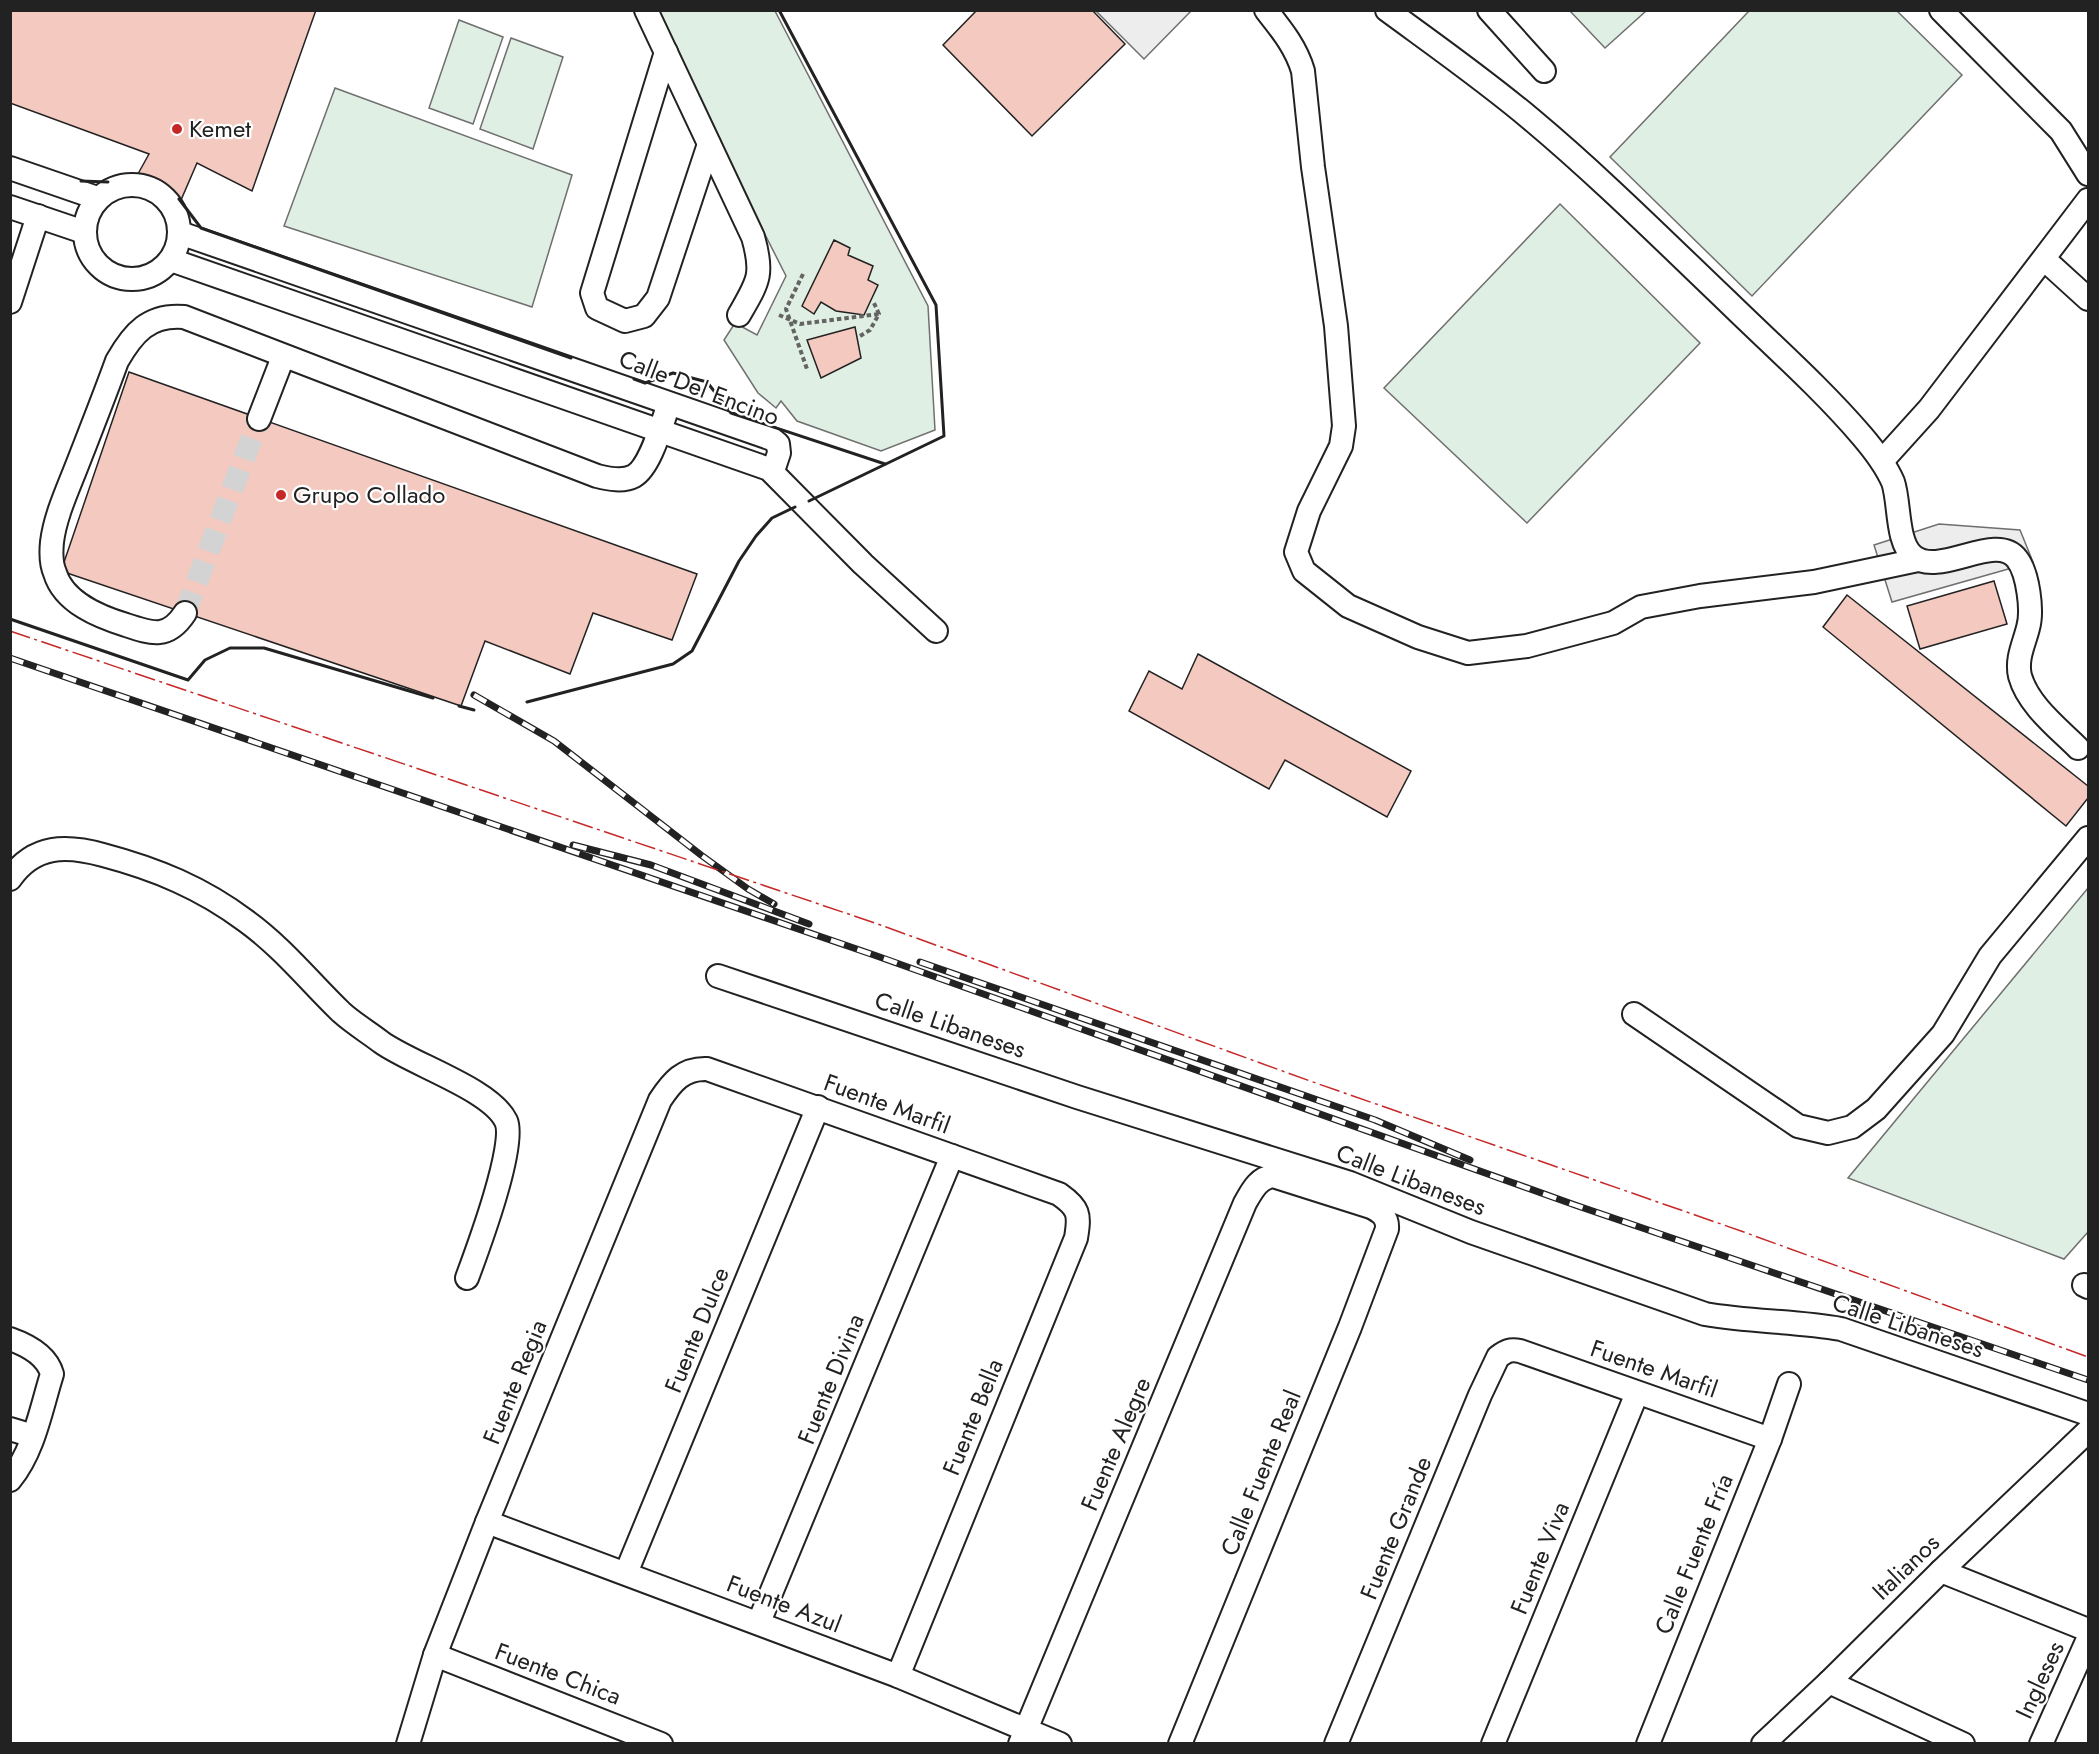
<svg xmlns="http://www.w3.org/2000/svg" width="2099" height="1754" viewBox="0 0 2099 1754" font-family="Jost,sans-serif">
  <rect width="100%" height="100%" fill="#fff"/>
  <g fill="#e0efe3" stroke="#6f6f6f" stroke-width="1.5">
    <path d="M652,11h123l153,295 7,124 -54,21 -84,-30 -16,-20 -5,7 -18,-15 -34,-53 11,-17 22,12 29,-59z"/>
    <path d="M1570,11h76l-41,37z"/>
    <path d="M1749,11h148l65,64 -210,221 -142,-139z"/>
    <path d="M459,20l44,17 -30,87 -44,-16z"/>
    <path d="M511,38l52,19 -30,92 -53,-20z"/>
    <path d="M335,88l237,87 -40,132 -248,-81z"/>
    <path d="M1560,204l140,139 -173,180 -143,-135z"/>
    <path d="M2088,888v344l-24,27 -216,-81z"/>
  </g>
  <g fill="#ededed" stroke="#6f6f6f" stroke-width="1.5">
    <path d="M1096,11h95l-47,48z"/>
    <path d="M1939,524l81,6 13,32 -141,40 -18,-57z"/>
  </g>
  <g fill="#f3c9c0" stroke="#222" stroke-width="1.5">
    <path d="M10,10h306l-64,181 -55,-28 -16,37 -47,-19 15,-27 -139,-51z"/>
    <path d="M977,10h115l33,34 -93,92 -89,-91z"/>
    <path d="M834,240l16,8 -2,7 25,11 -5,14 10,5 -14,30 -28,-4 -15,-9 -7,12 -12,-8z"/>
    <path d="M855,327l6,31 -40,20 -14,-38z"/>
    <path d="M129,372l568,202 -25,66 -79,-27 -23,61 -85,-33 -24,65 -400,-135z"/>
    <path d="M1994,581l13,43 -87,25 -13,-43z"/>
    <path d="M1847,595l241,191v12l-22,28 -243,-199z"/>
    <path d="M1198,654l213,117 -24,46 -102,-57 -16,29 -140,-78 20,-40 33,18z"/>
  </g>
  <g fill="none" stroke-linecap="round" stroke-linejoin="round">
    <path stroke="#d3d3d3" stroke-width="22" stroke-dasharray="22 11" stroke-linecap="butt" d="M185,613l74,-194"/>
    <defs>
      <g id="minor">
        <path d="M646,10l107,227c11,38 5,45 -14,78"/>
        <path d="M1266,10c15,19 30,37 37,61l10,96 23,159 8,100 -3,20 -32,65 -13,41 8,19 44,35 70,31 50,16 59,-7 86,-23 28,-16 59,-11 114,-14 104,-22"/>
        <path d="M1387,10c49,36 99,71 145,110 68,57 130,119 194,180 46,45 95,88 136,136 12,14 24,30 31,46 7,20 3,60 20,74 26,22 83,-25 104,3 11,14 16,52 11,69 -4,16 -12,31 -8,48 8,29 38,52 58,72"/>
        <path d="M1489,10l55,61"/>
        <path d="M1941,10l120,121 27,43"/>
        <path d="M666,52l-74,241 5,15 28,13 19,-5 14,-18 51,-154"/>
        <path d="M10,168l87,30"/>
        <circle cx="132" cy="232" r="47"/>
        <path d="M10,207l74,25"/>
        <path d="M180,233l592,206 6,5 1,9 -4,12 -6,4"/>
        <path d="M2044,259l44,40"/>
        <path d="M171,260l598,209 94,95 73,67"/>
        <path d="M10,302l28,-86"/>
        <path d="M259,419l24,-62"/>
        <path d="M1882,461l47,-52 159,-209"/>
        <path d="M185,613c-17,26 -32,21 -59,12 -26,-8 -62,-22 -71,-52 -4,-9 -4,-21 -3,-31 3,-25 15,-51 24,-74 14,-36 28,-71 41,-107 16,-28 32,-47 67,-44l413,159c12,3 26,6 37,0 17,-10 28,-54 35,-72"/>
        <path d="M10,879c24,-35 57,-34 93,-24 53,14 99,33 143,66 36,26 64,61 95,91 12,11 27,20 40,30 30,22 110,47 125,79 11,23 -29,130 -39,157"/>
        <path d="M718,976l359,121 273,86 121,49 234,82c45,8 91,7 136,15l247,85"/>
        <path d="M1634,1014l164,112 30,7 24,-6 24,-18 67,-75 47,-78 98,-118"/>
        <path d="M2084,1285l4,2"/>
        <path d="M10,1339c17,6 37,17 42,35 -11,35 -18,77 -42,106"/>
        <path d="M10,1429l23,7"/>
        <path d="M487,1522l411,154 162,68"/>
        <path d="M1941,1571l147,59"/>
        <path d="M626,1573l192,-466"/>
        <path d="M759,1622l193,-466"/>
        <path d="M435,1655l226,89"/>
        <path d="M1829,1682l134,62"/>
        <path d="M408,1744l27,-89 52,-133 173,-422c12,-18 23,-32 47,-31l352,125c20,14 21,20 17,44l-178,438"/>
        <path d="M1020,1744l225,-541c7,-12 13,-25 28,-27l98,31c10,5 17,10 16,22l-37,98 -170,417"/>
        <path d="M1336,1744l144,-349 18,-38c8,-6 12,-8 22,-6l250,88"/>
        <path d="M1493,1744l144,-351"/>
        <path d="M1648,1744l122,-305 19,-55"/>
        <path d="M1763,1744l66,-62 112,-111 147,-140"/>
        <path d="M2041,1744l47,-105"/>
      </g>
    </defs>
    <use href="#minor" stroke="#222" stroke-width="26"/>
    <g stroke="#646464" stroke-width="4" stroke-dasharray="4.5 3" stroke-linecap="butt">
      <path d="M803,274l-17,35 21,60"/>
      <path d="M779,315l21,9 79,-10"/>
      <path d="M860,336l10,-6 9,-16 -6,-13"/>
    </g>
    <use href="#minor" stroke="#fff" stroke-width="22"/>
    <defs>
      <g id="rail">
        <path d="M10,658l864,297 701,250 513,175"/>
        <path d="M474,695l80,46 147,114 47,34 26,15"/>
        <path d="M573,845l78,20 158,59"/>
        <path d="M920,962l455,158 95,40"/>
      </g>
    </defs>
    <use href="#rail" stroke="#222" stroke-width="7"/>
    <use href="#rail" stroke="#fff" stroke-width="4.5" stroke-dasharray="14" stroke-linecap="butt"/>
    <g stroke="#222" stroke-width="3">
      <path d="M779,10l157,295 8,131 -135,65"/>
      <path d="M81,181l27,1"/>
      <path d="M179,199l22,29 370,130"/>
      <path d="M634,379l11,4 28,-10 34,9 24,31 154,51"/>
      <path d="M10,619l178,61 17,-20 25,-12h34l169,50"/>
      <path d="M527,702l146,-38 19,-13 47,-90 17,-25 16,-18 23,-11"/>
      <path d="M459,706l15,4"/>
    </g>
    <path stroke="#c62828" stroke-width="1.5" stroke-dasharray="21 4.5 3 4.5" stroke-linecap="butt" d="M10,631l865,292 435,158 431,150 347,126"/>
  </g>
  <g fill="#c62828" stroke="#fff" stroke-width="2">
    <circle cx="177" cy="129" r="6"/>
    <circle cx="281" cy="495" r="6"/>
  </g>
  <g text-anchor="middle" stroke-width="4.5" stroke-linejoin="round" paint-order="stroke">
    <g font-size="24" fill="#222" stroke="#fff" text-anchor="start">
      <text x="189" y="137">Kemet</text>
      <text x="293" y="503">Grupo Collado</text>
    </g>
    <g font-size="24" fill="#222" stroke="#fff">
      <text transform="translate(699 388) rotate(21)" y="8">Calle Del Encino</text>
      <text transform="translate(950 1025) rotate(19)" y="8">Calle Libaneses</text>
      <text transform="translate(887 1104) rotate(20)" y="8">Fuente Marfil</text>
      <text transform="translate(1411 1180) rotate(21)" y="8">Calle Libaneses</text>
      <text transform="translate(1908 1326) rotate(18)" y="8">Calle Libaneses</text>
      <text transform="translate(697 1330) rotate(-68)" y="8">Fuente Dulce</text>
      <text transform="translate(1654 1369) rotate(19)" y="8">Fuente Marfil</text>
      <text transform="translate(831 1379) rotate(-68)" y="8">Fuente Divina</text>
      <text transform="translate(515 1382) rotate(-68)" y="8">Fuente Regia</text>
      <text transform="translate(973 1417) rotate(-68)" y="8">Fuente Bella</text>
      <text transform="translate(1116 1444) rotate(-67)" y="8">Fuente Alegre</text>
      <text transform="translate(1261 1473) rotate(-68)" y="8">Calle Fuente Real</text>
      <text transform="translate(1396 1528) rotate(-68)" y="8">Fuente Grande</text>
      <text transform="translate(1694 1554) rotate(-68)" y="8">Calle Fuente Fría</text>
      <text transform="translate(1540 1558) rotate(-68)" y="8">Fuente Viva</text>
      <text transform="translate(1906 1567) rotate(-44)" y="8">Italianos</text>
      <text transform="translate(784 1604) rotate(21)" y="8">Fuente Azul</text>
      <text transform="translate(558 1674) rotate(21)" y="8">Fuente Chica</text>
      <text transform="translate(2040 1680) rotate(-65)" y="8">Ingleses</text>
    </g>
  </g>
  <rect width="2099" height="1754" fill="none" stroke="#222222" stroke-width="24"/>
</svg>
